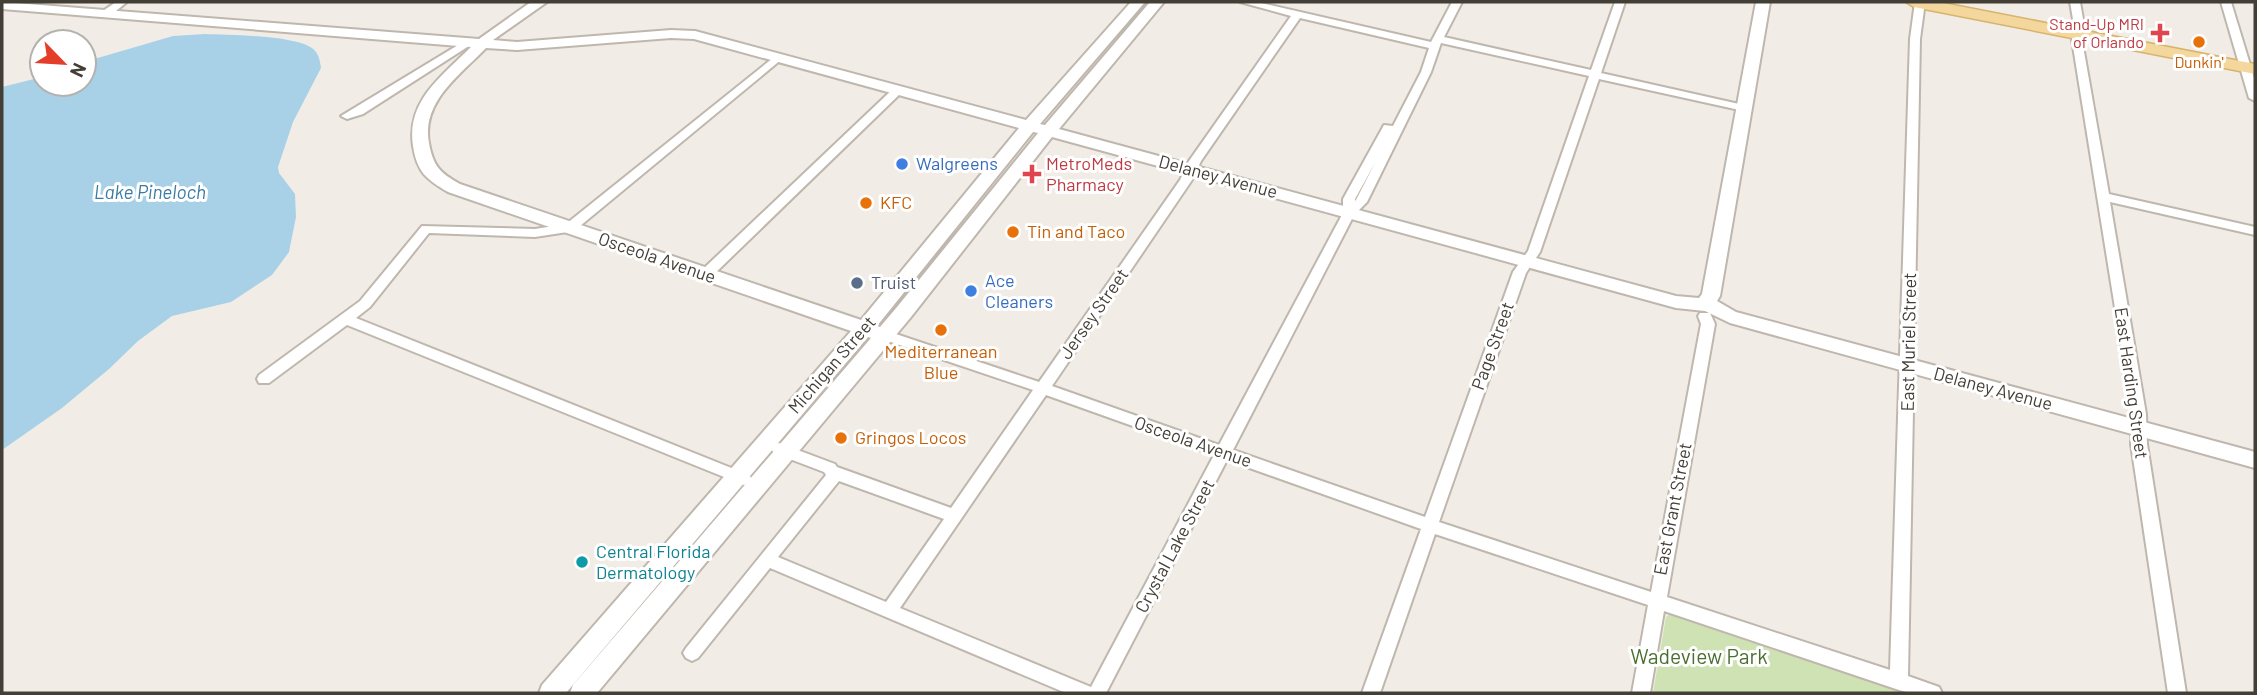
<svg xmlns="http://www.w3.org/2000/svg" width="2257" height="695" viewBox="0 0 2257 695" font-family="Barlow,sans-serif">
  <rect width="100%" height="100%" fill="#f1ede6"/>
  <path fill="#cfe2b3" d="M1673,612l10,1 236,80h-266l13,-76z"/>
  <path fill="#a8d1e8" d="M205,34c25,1 88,1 107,14 7,5 8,13 9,20l-28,54 -15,45 1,6 16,21 1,23 -7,35 -17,23 -41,27 -59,14 -34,25 -29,28 -47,39 -60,42v-363l40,-10v7h42v-22l89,-26z"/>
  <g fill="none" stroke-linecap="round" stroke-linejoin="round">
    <defs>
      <g id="minor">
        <path d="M116,2h11l-16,13h-8v-4z"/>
        <path d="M1240,2h17l174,40 21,-40h10l-18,35 147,33 24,-68h10l-24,71 147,33v4l-4,1 -145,-32 -59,173 -14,21 -87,249 212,70 50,-268 -3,-8 2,-3h10l5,11 -48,273 223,73 20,-631 5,-37h10l-5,37 -12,637 31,11 3,6h-32l-11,-3 -235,-79 -14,82h-18l16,-88 -213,-71 -55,159h-18l59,-164 -194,-69 -121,233h-40l-296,-125 -72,90 -6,3 -6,-3 -3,-5 3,-5 140,-173 -2,-3 -50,-19 -3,-4 3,-4 5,-2 56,21 2,3 114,41 82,-118 -154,-52 -2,-3 7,-5 155,52 141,-202 9,-19 102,-145zM1300,18l129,30 -8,24 -28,54 -9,-1 -41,74v14l-124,232 -167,-59 140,-206 9,-19zM1441,43l148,33 -61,175 -15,21 -88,245 -192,-67 121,-235 13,-13 64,-130zM1376,161l-20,39 -1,1v-2zM1046,395l168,60 -123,232 -191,-79zM839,481l105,38 -58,83 -108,-45z"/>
        <path d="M2070,2h10l4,23 -2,15 27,154 146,33v8l-145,-33 36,212 1,30 39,249h-18l-37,-249 1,-30 -60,-374 2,-15z"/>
        <path d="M2221,2h10l24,79v20l-6,-3z"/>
        <path d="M468,39l4,1v4l-109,70 -16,5 -6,-3z"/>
        <path d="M778,54l4,1v4l-208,172 -39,6 -106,-4 -59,74 -14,11 393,157 3,4 -3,4 -5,2 -5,-2 -392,-158 -78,58h-10l-2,-4 2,-4 101,-74 62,-75 113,3 31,-5z"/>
        <path d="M898,87l4,1v4l-191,185h-10l-2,-3 2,-3 193,-183z"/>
      </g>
      <path id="tertiary" d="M2,2l477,37 52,-37h16l-54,38 24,2 154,-12 24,1 331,89 105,-118h14l-105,122 5,1 105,-123h14l-105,127 617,167 23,2 3,-4 54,-292h14l-50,294 -3,5 19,11 519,140v16l-525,-145 -25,-12 -29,-3 -624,-171 -141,180 -314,376h-27l3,-8 298,-347 -3,-1 -302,356h-27l3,-8 309,-354 -403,-139c-22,-13 -31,-20 -35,-46 -7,-45 29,-70 58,-99l-469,-38zM671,38l23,1 325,89 -158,192 -401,-136c-20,-11 -27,-18 -31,-41 -8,-41 31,-68 57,-95l31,2zM1033,132l5,1 -141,174 -17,20 -3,-1z"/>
      <path id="primary" d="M1906,2h32l317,62v10l-341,-67z"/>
    </defs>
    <use href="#minor" stroke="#bfb7ad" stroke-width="4"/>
    <use href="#tertiary" stroke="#bfb7ad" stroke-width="4"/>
    <use href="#primary" stroke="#d7b36e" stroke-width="3"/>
    <use href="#minor" fill="#fff" fill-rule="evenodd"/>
    <use href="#tertiary" fill="#fff" fill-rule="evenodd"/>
    <use href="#primary" fill="#f4d79d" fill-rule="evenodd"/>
  </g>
  <g fill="#e0444e" stroke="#fff" stroke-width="2.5">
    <path d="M2156.5 22.5h7v7h7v7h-7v7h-7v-7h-7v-7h7z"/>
    <path d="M1028.5 163.5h7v7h7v7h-7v7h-7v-7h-7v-7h7z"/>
  </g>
  <g fill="#e8710a" stroke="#fff" stroke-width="2.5">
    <circle cx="2199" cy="42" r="7"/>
    <circle cx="866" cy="203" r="7"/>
    <circle cx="1013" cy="232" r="7"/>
    <circle cx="941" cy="330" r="7"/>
    <circle cx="841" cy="438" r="7"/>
  </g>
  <g fill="#3f7fe0" stroke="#fff" stroke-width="2.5">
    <circle cx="902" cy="164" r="7"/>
    <circle cx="971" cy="291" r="7"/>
  </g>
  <circle fill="#5c6f8a" stroke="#fff" stroke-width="2.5" cx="857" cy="283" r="7"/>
  <circle fill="#0f9aa8" stroke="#fff" stroke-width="2.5" cx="582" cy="562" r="7"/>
  <g text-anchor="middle" stroke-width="6" stroke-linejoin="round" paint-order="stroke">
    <g font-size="16" fill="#be3a42" stroke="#fff" text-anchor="end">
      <text x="2144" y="30">Stand-Up MRI<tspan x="2144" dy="18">of Orlando</tspan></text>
    </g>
    <g font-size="16" fill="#c56008" stroke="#fff">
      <text x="2199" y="68">Dunkin'</text>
    </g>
    <g font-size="18" fill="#366cbe" stroke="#fff" text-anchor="start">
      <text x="916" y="170">Walgreens</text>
      <text x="985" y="287">Ace<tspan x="985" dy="21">Cleaners</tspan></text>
    </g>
    <g font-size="18" fill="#be3a42" stroke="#fff" text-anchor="start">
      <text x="1046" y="170">MetroMeds<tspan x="1046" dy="21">Pharmacy</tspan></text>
    </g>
    <g font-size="18" fill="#433e36" stroke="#fff">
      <text transform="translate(1218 177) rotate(15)" y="6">Delaney Avenue</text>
      <text transform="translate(657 258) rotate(19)" y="6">Osceola Avenue</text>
      <text transform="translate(1094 314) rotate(-55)" y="6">Jersey Street</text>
      <text transform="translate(1909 342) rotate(-89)" y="6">East Muriel Street</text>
      <text transform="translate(1493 346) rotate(-70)" y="6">Page Street</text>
      <text transform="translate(832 365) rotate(-49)" y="6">Michigan Street</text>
      <text transform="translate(2131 383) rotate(82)" y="6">East Harding Street</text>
      <text transform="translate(1993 389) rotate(15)" y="6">Delaney Avenue</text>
      <text transform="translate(1193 442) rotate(19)" y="6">Osceola Avenue</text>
      <text transform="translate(1673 509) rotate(-79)" y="6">East Grant Street</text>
      <text transform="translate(1175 546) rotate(-62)" y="6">Crystal Lake Street</text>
    </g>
    <g font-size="18" fill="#c56008" stroke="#fff" text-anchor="start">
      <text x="880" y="209">KFC</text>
      <text x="1027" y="238">Tin and Taco</text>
      <text x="941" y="358" text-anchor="middle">Mediterranean<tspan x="941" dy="21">Blue</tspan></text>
      <text x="855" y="444">Gringos Locos</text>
    </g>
    <g font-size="18" fill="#4e5e75" stroke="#fff" text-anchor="start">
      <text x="871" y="289">Truist</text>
    </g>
    <g font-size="18" fill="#0d838f" stroke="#fff" text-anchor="start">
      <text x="596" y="558">Central Florida<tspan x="596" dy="21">Dermatology</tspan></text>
    </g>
    <g font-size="19" font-style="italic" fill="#3a7ca4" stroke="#fff">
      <text x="150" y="199">Lake Pineloch</text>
    </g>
    <g font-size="21" fill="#4b6f30" stroke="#fff">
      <text x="1699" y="664">Wadeview Park</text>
    </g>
  </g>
  <rect width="2257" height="695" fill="none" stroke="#433e36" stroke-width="7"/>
  <g transform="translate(63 63) rotate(115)"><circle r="33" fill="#ffffff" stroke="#b4b2af" stroke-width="2"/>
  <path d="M0-5L12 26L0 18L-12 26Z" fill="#e43e2a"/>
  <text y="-10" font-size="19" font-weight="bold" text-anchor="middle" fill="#433e36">N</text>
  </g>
</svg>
